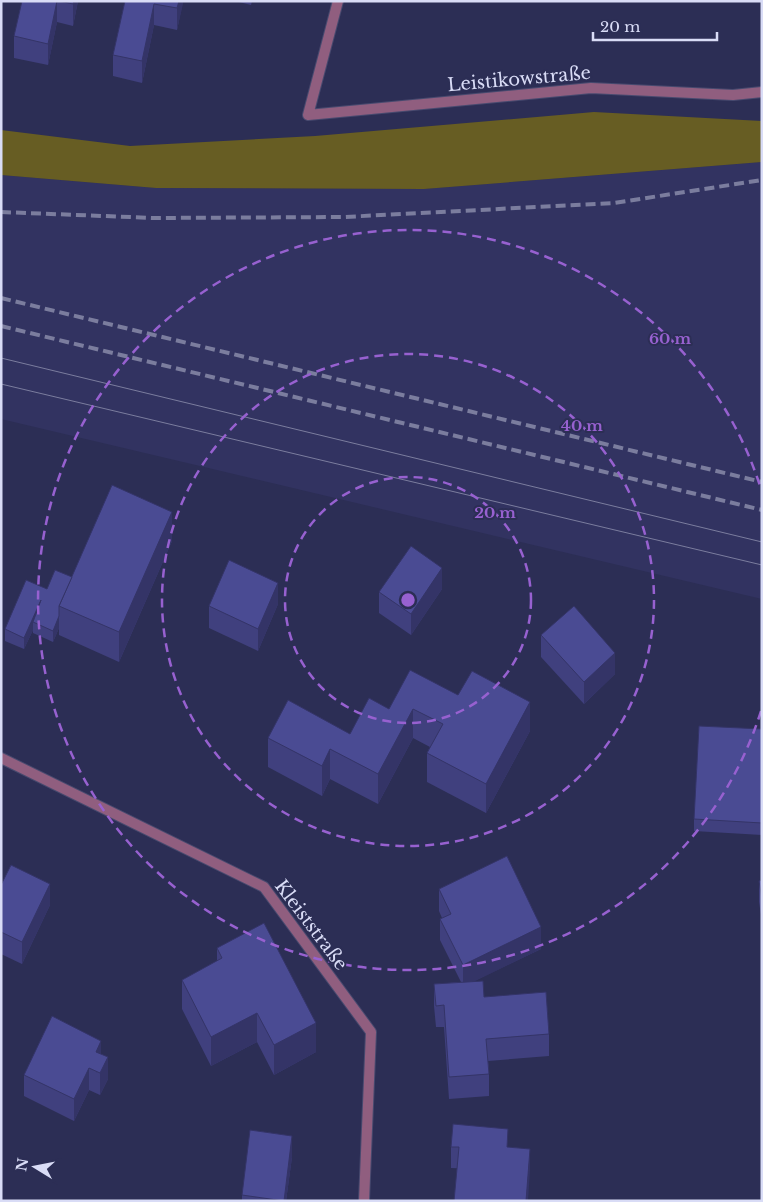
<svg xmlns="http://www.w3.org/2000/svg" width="763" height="1202" viewBox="0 0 763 1202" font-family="'Libre Baskerville',serif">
  <rect width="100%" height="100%" fill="#2c2e55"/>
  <path fill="#323361" d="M762,162v437l-761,-180v-244l155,13 268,1z"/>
  <path fill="#675d23" d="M594,112l168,9v41l-338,27 -268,-1 -155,-13v-45l129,16 185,-10z"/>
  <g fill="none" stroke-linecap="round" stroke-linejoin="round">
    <defs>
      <g id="street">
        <path d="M338,1l-30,114 283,-27 142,7 29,-3"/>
        <path d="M1,758l263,129 107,145 -7,169"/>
      </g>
    </defs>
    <use href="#street" stroke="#484a6f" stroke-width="12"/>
    <use href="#street" stroke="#905e7f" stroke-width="10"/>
    <g stroke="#7b7d9e" stroke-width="1">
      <path d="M1,358l761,184"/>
      <path d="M1,384l761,181"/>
    </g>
    <g stroke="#7b7d9e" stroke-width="4" stroke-dasharray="10 5" stroke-linecap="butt">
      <path d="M1,212l153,6 190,-1 270,-14 148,-23"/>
      <path d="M1,298l761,184"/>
      <path d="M1,326l761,184"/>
    </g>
  </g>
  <g fill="#40407e">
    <path d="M22,1h56l-5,25 -16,-4 -9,43 -34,-7v-22z"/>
    <path d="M125,1h58l-6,29 -23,-5 -12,58 -29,-7v-21z"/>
    <path d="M235,1h17l-1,4z"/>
    <path d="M172,541l-53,121 -60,-27v-7l-6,14 -20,-9v-3l-9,19 -19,-8v-12l42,-40z"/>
    <path d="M442,589l-31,46 -32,-22v-21z"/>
    <path d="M278,604l-20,47 -49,-23v-22z"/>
    <path d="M541,635l74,39 -31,30 -43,-47z"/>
    <path d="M458,695l72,36 -44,82 -59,-31v-29l3,-6 -17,-9 -35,66 -48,-25 -8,17 -54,-29v-29l82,-4 39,-25z"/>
    <path d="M762,729v106l-68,-4v-12z"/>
    <path d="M762,880v41l-3,-19v-21z"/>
    <path d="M1,885l49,20 -28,59 -21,-10z"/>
    <path d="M439,889l102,60 -67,32 10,16 65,37v22l-61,5 1,13v22l-40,3 -5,-72h-8l-2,-21v-22l27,-2 -21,-42v-21l2,-1 -3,-7z"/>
    <path d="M217,948l99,104 -42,23 -17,-33 -46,24 -29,-57v-29l35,-19z"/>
    <path d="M101,1054l7,25 -8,16 -11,-5 -15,31 -50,-25v-21z"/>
    <path d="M451,1147h57l22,24 -79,-3z"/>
    <path d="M292,1157l-6,44h-44v-6z"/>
  </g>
  <g fill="#343467">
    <path d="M57,1v21l-9,43v-21z"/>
    <path d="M74,1h4l-5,25v-22z"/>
    <path d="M179,1h4v3l-6,26v-22z"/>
    <path d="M154,4v21l-12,58v-22z"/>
    <path d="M172,512v29l-53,121v-30z"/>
    <path d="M442,568v21l-31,46v-21z"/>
    <path d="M278,583v21l-20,47v-22z"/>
    <path d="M41,600l-8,22v8l-9,19v-11z"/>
    <path d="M59,616v12l-6,14v-11z"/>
    <path d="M615,653v21l-31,30v-22z"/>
    <path d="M530,702v29l-44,82v-29z"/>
    <path d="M413,709v29l-35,66v-30z"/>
    <path d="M330,749v30l-8,17v-30z"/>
    <path d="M50,884v21l-28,59v-22z"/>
    <path d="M541,927v22l-78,38v-22z"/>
    <path d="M257,1013v29l-46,24v-29z"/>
    <path d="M316,1023v29l-42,23v-30z"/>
    <path d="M101,1041v21l-5,11v-21z"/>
    <path d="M108,1057v22l-8,16v-22z"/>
    <path d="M89,1068v22l-15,31v-22z"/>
    <path d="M292,1136v21l-6,44h-2z"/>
    <path d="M530,1149v22l-2,30h-2z"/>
  </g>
  <g fill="#4a4b93" stroke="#343467">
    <path d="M22,1h35l-9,43 -34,-8z"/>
    <path d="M59,1h15l-1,3z"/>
    <path d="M125,1h54l-2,7 -23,-4 -12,57 -29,-6z"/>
    <path d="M112,485l60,27 -53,120 -60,-26z"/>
    <path d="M411,546l31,22 -31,46 -32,-22z"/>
    <path d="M229,560l49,23 -20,46 -49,-23z"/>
    <path d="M55,570l17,7 -13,29v10l-6,15 -20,-9 8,-22 -17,38 -19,-9 21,-49 21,9z"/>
    <path d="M574,606l41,47 -31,29 -43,-47z"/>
    <path d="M410,670l48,25 14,-24 58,31 -44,82 -59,-31 16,-29 -30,-15 -35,65 -48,-25 -8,17 -54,-28 20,-38 62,34 19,-36 20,11z"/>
    <path d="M699,726l63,3v94l-68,-4z"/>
    <path d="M507,856l34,71 -78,38 -23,-46 11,-5 -12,-25z"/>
    <path d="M11,865l39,19 -28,58 -21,-10v-47z"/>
    <path d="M762,880v19l-3,-18z"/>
    <path d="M264,923l52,100 -42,22 -17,-32 -46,24 -29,-57 40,-22 -5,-10z"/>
    <path d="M483,981l1,16 62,-5 3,42 -63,5 3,35 -40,3 -5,-72 -8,1 -2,-22z"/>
    <path d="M52,1016l49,25 -5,11 12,5 -8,16 -11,-5 -15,31 -50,-24z"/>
    <path d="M453,1124l55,5 -1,18 23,2 -4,52h-72l5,-54h-8z"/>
    <path d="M250,1130l42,6 -8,65 -42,-6z"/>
  </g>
  <g fill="none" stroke="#9761d0" stroke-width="2.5" stroke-dasharray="9 6">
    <circle cx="408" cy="600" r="123"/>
    <circle cx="408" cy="600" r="246"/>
    <path d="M761 711A370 370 0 1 1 761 489"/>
  </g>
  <g text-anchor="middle" stroke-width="4" stroke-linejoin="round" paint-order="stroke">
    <g font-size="18" fill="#d9dcf6" stroke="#2c2e55">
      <text transform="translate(519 79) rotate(-5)" y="6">Leistikowstraße</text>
      <text transform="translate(311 925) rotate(53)" y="6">Kleiststraße</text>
    </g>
  </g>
  <circle cx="408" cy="600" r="8" fill="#9761d0" stroke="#2c2e55" stroke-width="2.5"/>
  <g font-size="15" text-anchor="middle" font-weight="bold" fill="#9761d0" stroke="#2c2e55" stroke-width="4" stroke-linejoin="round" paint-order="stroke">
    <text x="670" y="344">60 m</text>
    <text x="582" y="431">40 m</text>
    <text x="495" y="518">20 m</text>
  </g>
  <rect width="763" height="1202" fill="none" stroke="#d9dcf6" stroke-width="5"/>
  <g transform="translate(35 1167) rotate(280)" stroke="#2c2e55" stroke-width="4" paint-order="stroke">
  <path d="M0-4L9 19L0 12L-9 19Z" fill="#d9dcf6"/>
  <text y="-8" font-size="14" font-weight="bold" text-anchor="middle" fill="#d9dcf6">N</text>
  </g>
  <path d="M593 32v8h124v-8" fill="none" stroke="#d9dcf6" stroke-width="2.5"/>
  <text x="600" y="32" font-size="15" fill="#d9dcf6" stroke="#2c2e55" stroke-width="4" paint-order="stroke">20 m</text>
</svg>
